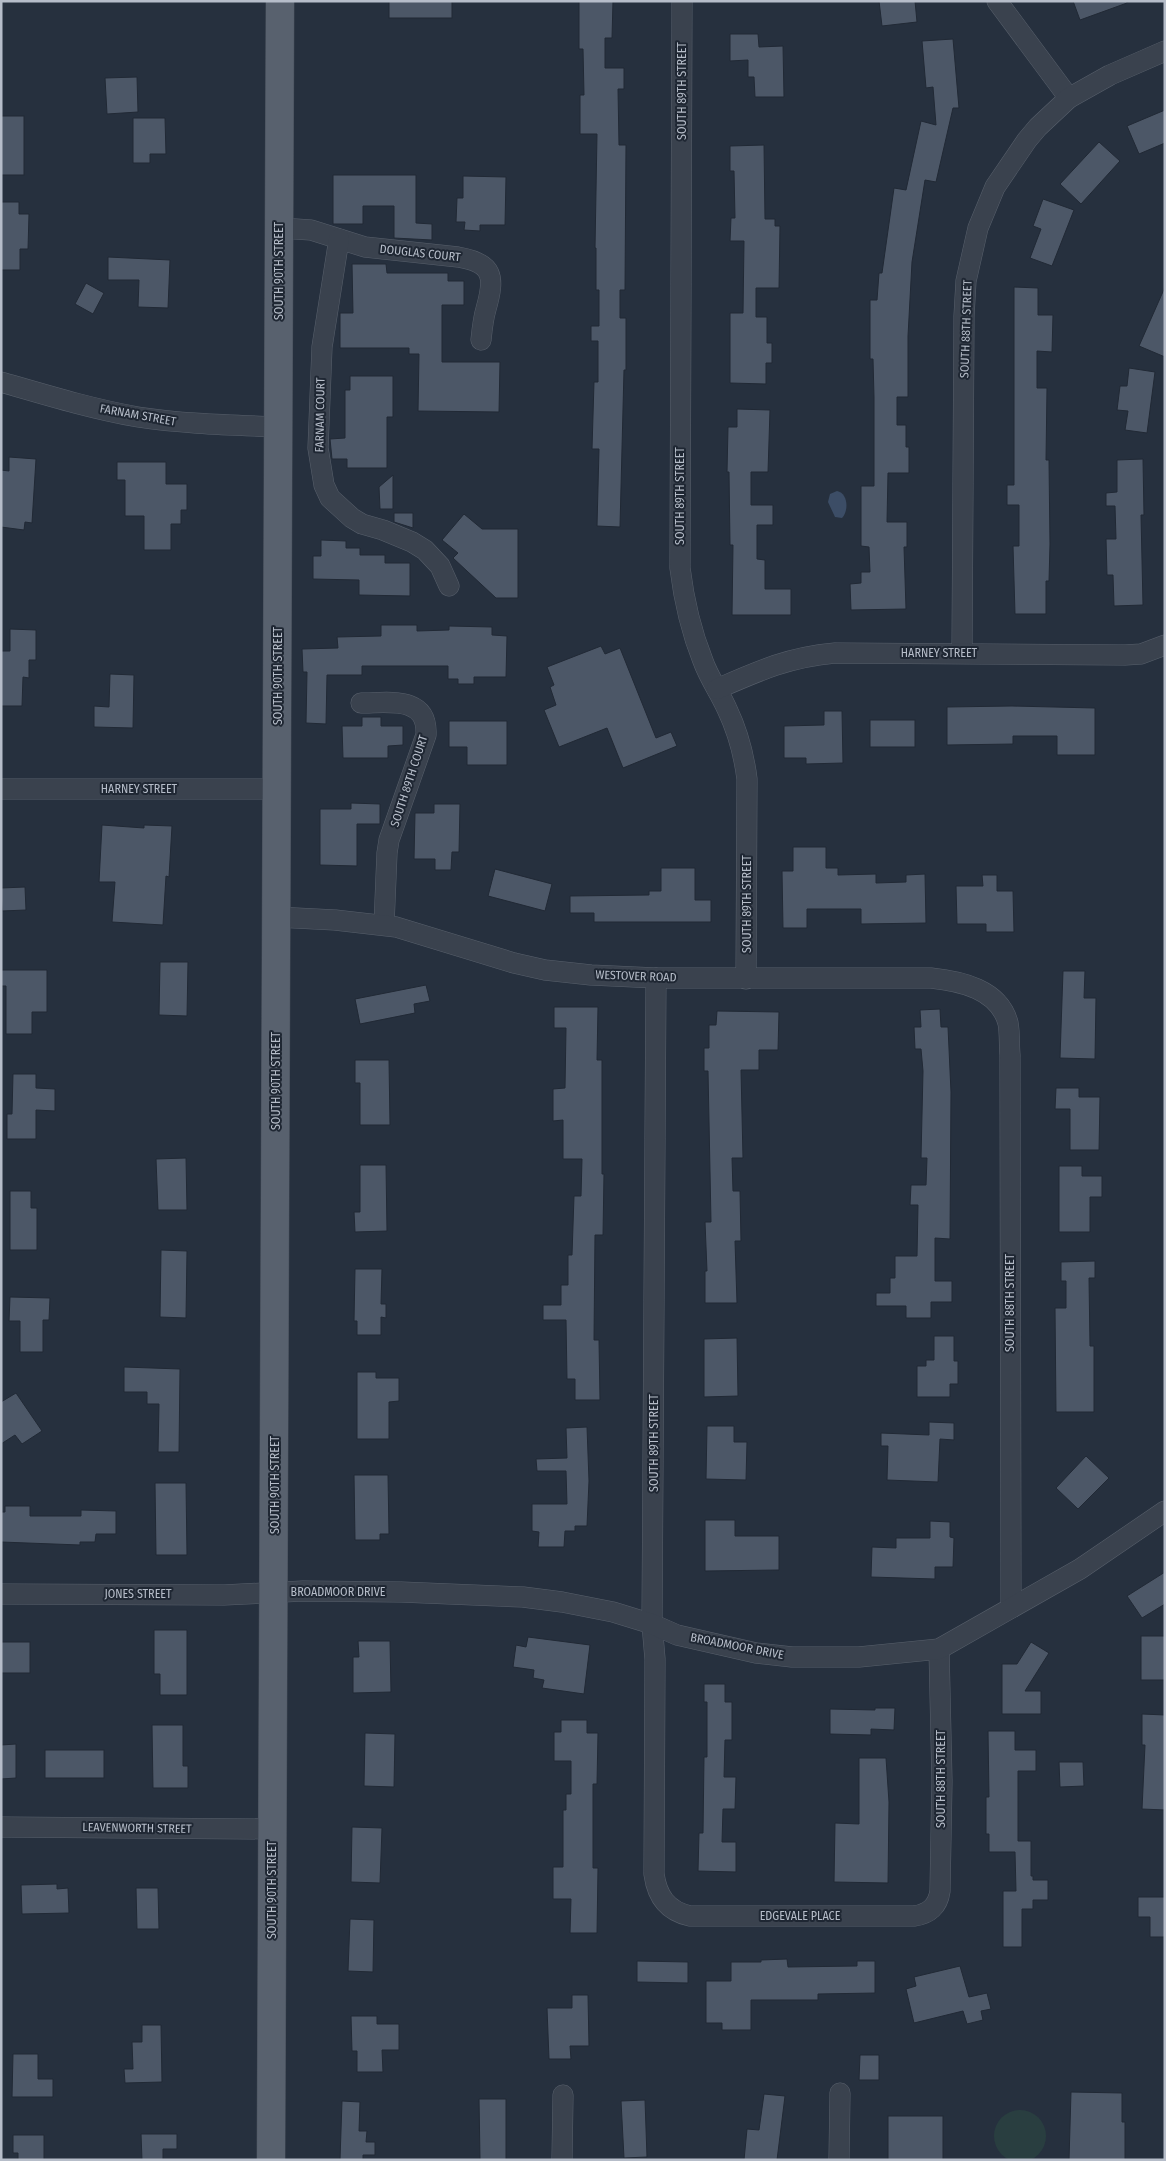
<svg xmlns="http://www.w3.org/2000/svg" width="1166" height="2161" viewBox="0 0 1166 2161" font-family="'Fira Sans Condensed',sans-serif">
  <rect width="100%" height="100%" fill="#26303e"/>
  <circle fill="#293e40" cx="1020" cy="2136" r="26"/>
  <path fill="#3c4d66" d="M837,491c11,2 12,20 5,27l-7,-1 -7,-15 2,-8z"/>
  <g fill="#4c5767" stroke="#212935">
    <rect x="389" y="1" width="63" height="17"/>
    <path d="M579,1h34l-1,37h-7v30h19v21h-6l1,56h7l-1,145h-5v28h6v52h-2l-4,157 -23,-1 2,-77h-7l2,-67h4v-41h-7v-15h8v-36h-3v-42h-1l2,-114h-17v-39h4l-1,-46h-4z"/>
    <path d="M879,1h36l2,21 -35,4z"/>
    <path d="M1073,1h54v2l-47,17z"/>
    <path d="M730,34h28l1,13 24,-1 1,51h-29l-1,-20h-6v-17l-18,1z"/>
    <path d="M953,39l6,69h-6l-17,74 -11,-2 -13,82 -4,74v61h-11v28h9v22h3v26h-21l-1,49h20v25h-3l2,62 -55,1 -1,-26 11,-1v-11h9l-1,-25 -8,-1v-60h13v-89l-1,-38h-3v-59h7l2,-27h3l12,-85 12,2 15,-69 15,4 -3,-38 -7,1 -4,-47z"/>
    <path d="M137,77l1,35 -31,2 -2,-36z"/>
    <path d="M1165,110v33l-26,11 -12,-28z"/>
    <rect x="1" y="116" width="23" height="59"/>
    <path d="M133,118h32l1,36h-16v9h-17z"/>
    <path d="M1099,142l21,19 -39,43 -21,-20z"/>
    <path d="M764,145l1,74h10v7h5l-1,62h-23v29h11v26h5v20h-6v21l-36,-1v-70h13l1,-72h-14l1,-23h4l-1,-47h-4v-25z"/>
    <path d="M333,175h83v48l16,1v16l-38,-2v-32h-31v18h-30z"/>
    <path d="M463,176l43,1 -1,48h-25v6l-16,-1 1,-8h-9l1,-24h6z"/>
    <path d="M1043,199l31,11 -22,56 -22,-8 11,-29 -8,-3z"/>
    <path d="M1,202h18v12h10l-1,35h-8v21h-19z"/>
    <path d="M108,257l62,3 -2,48 -30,-1 1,-27h-31z"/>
    <path d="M352,264h34l1,9h61v8h16v24h-22v57h58l-1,50 -81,-1 1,-57h-10v-6h-69v-35h13z"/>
    <path d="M86,283l18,10 -11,21 -18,-10z"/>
    <path d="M1014,287l24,1v27h15l-1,37 -15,-1v37h10l-1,72h3l1,84 -1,37h-3v33h-31l-2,-68h6v-41h-12v-20h7z"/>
    <path d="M1165,287v70l-26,-11z"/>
    <path d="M1129,368l26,4 -8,61 -22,-3 3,-19 -11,-1 3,-24h7z"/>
    <path d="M350,376h43v41h-6v51h-40v-9h-15l-2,-20 15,-1v-48h5z"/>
    <path d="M737,409l33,1 -2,62h-17v33h22v20h-16v34l8,1v29h26v26h-59l1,-70h-3l-1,-73h-2l1,-45h9z"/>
    <path d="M9,457l27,2 -4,64 -7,-1 -1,8 -23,-3v-57l8,1z"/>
    <path d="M1143,459l1,56h-3l2,90 -29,1 -1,-31h-6l-1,-36h10l-1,-33h-9v-13l11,-1v-32z"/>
    <path d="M117,462h49v22h21v26h-6v14h-10v26h-27v-34h-19v-36h-8z"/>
    <path d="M393,475v34h-13l-1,-22z"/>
    <path d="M394,513h19v15l-19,-6z"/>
    <path d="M464,514l18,15h36v69h-22l-43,-40 5,-5 -16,-13z"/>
    <path d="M321,540l25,1v7h14v7h25v8h25v33l-51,-1v-15l-46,-1v-23h8z"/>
    <path d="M381,625h36v6l32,-1v-4l43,1v8l15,1 -1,41h-32v7h-16v-5h-10v-13h-86v9h-35l-1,49 -20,-1 1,-51h-4l-1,-23 36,-1 -1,-11 44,-1z"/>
    <path d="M10,629l26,1v30h-7v18l-6,-1 -1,29h-21v-55h9z"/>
    <path d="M601,646l4,8 15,-6 36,90 15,-6 6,14 -54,22 -16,-40 -48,19 -15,-37 12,-5 -6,-18 4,-2 -7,-18z"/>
    <path d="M110,674l24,1 -1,53 -39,-1v-21l15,1z"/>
    <path d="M1012,706l83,2v47h-38v-19h-44v8l-66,1v-38z"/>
    <path d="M824,711h18l1,52 -37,1v-6h-22v-32l40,-1z"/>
    <path d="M362,717h19v9h22v19l-15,1v12h-45l-1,-32h20z"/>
    <rect x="870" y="720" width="45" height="27"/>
    <path d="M449,721h58v44h-40v-18h-18z"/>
    <path d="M351,803l29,1v20h-23v42l-37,-1v-56h31z"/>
    <path d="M434,804h26l-1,48h-7l-1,18h-16v-11h-21l1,-46h19z"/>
    <path d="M102,825l42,3v-3l28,1 -3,51 -3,-1 -3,49 -51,-3 3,-40h-16z"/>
    <path d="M793,847h33v21h12v7l38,-1v9l30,-1v-7l19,-1 1,49 -65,1v-15h-54v19h-24l-1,-57h11z"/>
    <path d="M661,868h34v32h16v22h-117v-9h-24v-17l79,-1v-4h12z"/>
    <path d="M495,869l57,15 -7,27 -57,-15z"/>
    <path d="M982,875h15v16h16l1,41h-28v-8h-29l-1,-38h27z"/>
    <path d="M25,887l1,23 -24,1 -1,-23z"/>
    <path d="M160,962h28l-1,54 -28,-1z"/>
    <path d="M1,970h46v42h-15v22h-26v-48h-5z"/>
    <path d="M1063,971h22l-1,27h12l-1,61 -35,-1z"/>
    <path d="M426,985l4,16 -16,3 1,9 -55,11 -5,-25z"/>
    <path d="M554,1007h44l-1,53h5v114h2l-1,61h-8l-1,105h5l1,60h-25v-21h-8l-1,-59h-23v-15h18v-20h7v-30h4l2,-59h7l1,-37h-19v-39l-10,1v-32l12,-1 1,-60h-12z"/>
    <path d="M940,1009l1,18h7l3,65 -1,147 -15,-1v43h17v21h-21v16h-25v-12h-30v-13h14v-15h5v-22h22l1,-51h-8l1,-20h15l1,-27h-6l2,-87 -2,-22h-6l-1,-22h7l-1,-17z"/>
    <path d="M717,1011l62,1 -1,38h-19v20h-18l2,88h-11l1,33h7l1,50h-6l2,62h-32v-32h2l-2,-49h6l-3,-151h-4v-23h5v-23h7z"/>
    <path d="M355,1060h34l1,65h-30v-42h-5z"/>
    <path d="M13,1074h23v14l19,1v22l-19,-1v29h-29v-25h5z"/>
    <path d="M1056,1088h23v9h21l-1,53h-29v-41h-15z"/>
    <path d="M186,1158l1,52h-29l-2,-51z"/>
    <path d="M360,1165h26l1,66 -32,1 -1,-20h6z"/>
    <path d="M1059,1166h23v10h20v21h-12v35h-31z"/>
    <path d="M10,1191h21v17h6v42h-27z"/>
    <path d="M161,1250l26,1 -1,67 -26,-1z"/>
    <path d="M1095,1261v17h-6l1,68h4v66h-38l-1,-104h11v-27h-5v-19z"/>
    <path d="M355,1269h27l-1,35h5v14l-5,-1v18h-24v-14h-3z"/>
    <path d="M10,1297l40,1 -1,22h-6v32h-23v-31h-11z"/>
    <path d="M934,1336h20v25h4v23h-8v13h-33v-31h9v-6h8z"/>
    <path d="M737,1338l1,58 -34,1v-58z"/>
    <path d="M124,1367l56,2 -1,83h-21l1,-48h-12v-12h-23z"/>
    <path d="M357,1372h19v6h23v23l-10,1v37h-32z"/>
    <path d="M16,1393l26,38 -20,13 -7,-9 -14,9v-42z"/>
    <path d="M929,1422l25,1v17l-14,-1 -2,43 -51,-2 1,-34h-7v-13l48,2z"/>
    <path d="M707,1426h27v16h13l-1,38 -40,-1z"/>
    <path d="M587,1427l2,54 -2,45h-12v5h-10l-1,16h-26l1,-15 -7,-1v-27h35l-1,-33h-29l-1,-12 31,-1 -1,-30z"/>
    <path d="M1086,1456l23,22 -31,31 -22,-21z"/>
    <path d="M354,1475h34l1,59h-9v6h-25z"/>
    <path d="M155,1483h31l1,72h-31z"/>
    <path d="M5,1506h25v10h51v-6l35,1v23h-20l-1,8h-15v3l-79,-3v-30h4z"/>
    <path d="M705,1520h30v16h44v34l-74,1z"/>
    <path d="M930,1521l20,1v15l4,1 -1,29h-18v12l-64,-2 1,-30 24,1v-10h34z"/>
    <path d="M1165,1572v32l-23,14 -15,-22z"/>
    <path d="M154,1630h33v65h-27v-21h-6z"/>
    <rect x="1141" y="1636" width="24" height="44"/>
    <path d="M528,1637l62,8 -6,49 -42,-6 2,-8 -11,-2 1,-8 -21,-3 3,-22 10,2z"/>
    <path d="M358,1641h32l1,51 -38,1v-36h6z"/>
    <rect x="1" y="1642" width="29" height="31"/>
    <path d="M1031,1642l18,11 -24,38h16v23h-39v-50h15z"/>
    <path d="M704,1684h21v18h7v38h-7l-1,37h12l-1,32h-12l-1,33h14v30l-38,-1 1,-38h4l1,-76h3v-55h-3z"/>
    <path d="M875,1708h20l-1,22 -23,-1v6l-41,-1v-25l45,1z"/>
    <path d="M1142,1714l23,1v95l-23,-1 3,-64h-3z"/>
    <path d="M561,1720h26v13h11l-1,51h-4v84h5l-1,65h-27l1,-34h-18v-32h10v-57h3v-16h5v-33h-17v-29h7z"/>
    <path d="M152,1725h31v41h5v22h-35z"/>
    <path d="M988,1731h27v19h21v21h-18v70h13v35h2v4h15v20h-15v9h-11v38h-19v-56h13l-1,-39h-26v-18h-3v-37h3z"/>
    <path d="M365,1733l30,1 -1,53 -30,-1z"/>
    <path d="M16,1744v34l-15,1v-34z"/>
    <rect x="45" y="1750" width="59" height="28"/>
    <path d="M859,1758h27l3,44 -1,81 -54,-1 1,-59 24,1z"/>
    <path d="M1059,1762h24l1,24 -24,1z"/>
    <path d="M352,1827l30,1 -2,55 -29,-1z"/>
    <path d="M57,1884v5l11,-1 1,25 -47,1 -1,-29z"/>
    <path d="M136,1888h22l1,41h-22z"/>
    <path d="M1138,1897h27v40h-15v-20h-12z"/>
    <path d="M350,1919l24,1 -1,52 -25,-1z"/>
    <path d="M787,1959l1,8 69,-1v-5h18v32l-57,1v6h-67v30h-29v-7h-16v-42h25v-19h30v-2z"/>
    <path d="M637,1961l51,1v21l-51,-1z"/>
    <path d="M960,1966l9,31 18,-4 4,16 -10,2 2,9 -16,4 -4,-13 -49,12 -8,-34 10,-3 -2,-9z"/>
    <path d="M572,1995h16l1,51h-19l1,13h-22l-2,-51h25z"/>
    <path d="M351,2016h26v8h22v26h-17l1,22h-26v-21h-5z"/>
    <path d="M142,2025h19l1,57 -37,1 -1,-14h9l-1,-27h10z"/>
    <path d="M13,2054h25v25h15v18h-41z"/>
    <path d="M860,2055h19v25h-20z"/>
    <path d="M1071,2092l51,1v29h3v38h-56z"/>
    <path d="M764,2094l21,2 -8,64h-33l3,-31 12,1z"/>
    <path d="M479,2099h27v61h-26z"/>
    <path d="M645,2100l2,57 -23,1 -3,-57z"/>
    <path d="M342,2101l18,1 -1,29h8l-1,11h9v13h-12v5h-23z"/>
    <rect x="888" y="2116" width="55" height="44"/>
    <path d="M141,2134h36v15h-14v11h-21z"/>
    <path d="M13,2135h31v25h-26v-7h-5z"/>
  </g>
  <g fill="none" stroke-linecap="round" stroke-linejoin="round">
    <defs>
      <g id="minor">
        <path d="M682,1l-2,567c4,33 11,63 23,93 6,17 17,32 24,48 11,23 17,46 20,70l-1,200"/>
        <path d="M997,1l72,97"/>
        <path d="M280,228l31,2 54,17 93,10c36,6 37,20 28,52 -3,10 -4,21 -5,31"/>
        <path d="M339,239l-17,108 -4,101 6,37 6,13 22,20 10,6 21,6 29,12 13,8 15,16 9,20"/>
        <path d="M1,382c45,13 91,27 137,35 46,7 94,8 141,10"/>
        <path d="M962,652l2,-336 2,-35 12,-53 17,-41 32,-47 11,-13 31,-29 41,-23 55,-24"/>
        <path d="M717,689c41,-18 72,-32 118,-36l290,2 16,-1 24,-9"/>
        <path d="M361,703c27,0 67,-8 65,32l-37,105 -2,13 -3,72"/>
        <path d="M1,789h276"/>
        <path d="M276,917l59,3 61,7 118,36 31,7 46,5 65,3h275c29,3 68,11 77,45 2,10 1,22 2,32l1,553"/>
        <path d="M656,978l-4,646 3,35 -1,215c3,22 13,37 36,42h224c15,-2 24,-10 26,-25l2,-110 -3,-132"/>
        <path d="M1,1594l223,1 79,-4 98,1 122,5 39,5 51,10 39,12 25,11 79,18 36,4h67l80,-8 141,-80 85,-58"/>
        <path d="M1,1827l271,2"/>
        <path d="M562,2160l1,-65"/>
        <path d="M839,2160l1,-67"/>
      </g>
      <path id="primary" d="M271,2160l9,-2159"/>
    </defs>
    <use href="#minor" stroke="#58606c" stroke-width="21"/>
    <use href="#primary" stroke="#434b57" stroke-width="29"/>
    <use href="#minor" stroke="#3a424e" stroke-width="20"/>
    <use href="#primary" stroke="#58616e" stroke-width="28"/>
  </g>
  <g text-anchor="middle" stroke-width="4" stroke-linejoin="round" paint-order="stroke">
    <g font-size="12" fill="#b6bdc9" stroke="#1f2733">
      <text transform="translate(682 91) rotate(-90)" y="4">SOUTH 89TH STREET</text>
      <text transform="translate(420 253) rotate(6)" y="4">DOUGLAS COURT</text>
      <text transform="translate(279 271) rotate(-90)" y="4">SOUTH 90TH STREET</text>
      <text transform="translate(966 329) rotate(-88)" y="4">SOUTH 88TH STREET</text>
      <text transform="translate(138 415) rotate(10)" y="4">FARNAM STREET</text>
      <text transform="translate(320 415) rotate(-89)" y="4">FARNAM COURT</text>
      <text transform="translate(680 496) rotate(-90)" y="4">SOUTH 89TH STREET</text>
      <text x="939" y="657">HARNEY STREET</text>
      <text transform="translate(278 676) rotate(-90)" y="4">SOUTH 90TH STREET</text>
      <text transform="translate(409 781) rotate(-72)" y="4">SOUTH 89TH COURT</text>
      <text x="139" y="793">HARNEY STREET</text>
      <text transform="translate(747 904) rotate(-90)" y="4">SOUTH 89TH STREET</text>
      <text transform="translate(636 976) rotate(2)" y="4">WESTOVER ROAD</text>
      <text transform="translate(276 1081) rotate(-90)" y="4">SOUTH 90TH STREET</text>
      <text transform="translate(1010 1303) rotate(-90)" y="4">SOUTH 88TH STREET</text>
      <text transform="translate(654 1443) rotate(-90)" y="4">SOUTH 89TH STREET</text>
      <text transform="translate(275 1485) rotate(-90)" y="4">SOUTH 90TH STREET</text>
      <text x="338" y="1596">BROADMOOR DRIVE</text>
      <text x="138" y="1598">JONES STREET</text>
      <text transform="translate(737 1646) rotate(11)" y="4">BROADMOOR DRIVE</text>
      <text transform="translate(941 1779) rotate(-90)" y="4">SOUTH 88TH STREET</text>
      <text transform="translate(137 1828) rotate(1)" y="4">LEAVENWORTH STREET</text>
      <text transform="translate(272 1890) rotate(-90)" y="4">SOUTH 90TH STREET</text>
      <text x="800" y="1920">EDGEVALE PLACE</text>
    </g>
  </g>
  <rect width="1166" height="2161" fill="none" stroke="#b6bdc9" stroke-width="5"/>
</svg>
